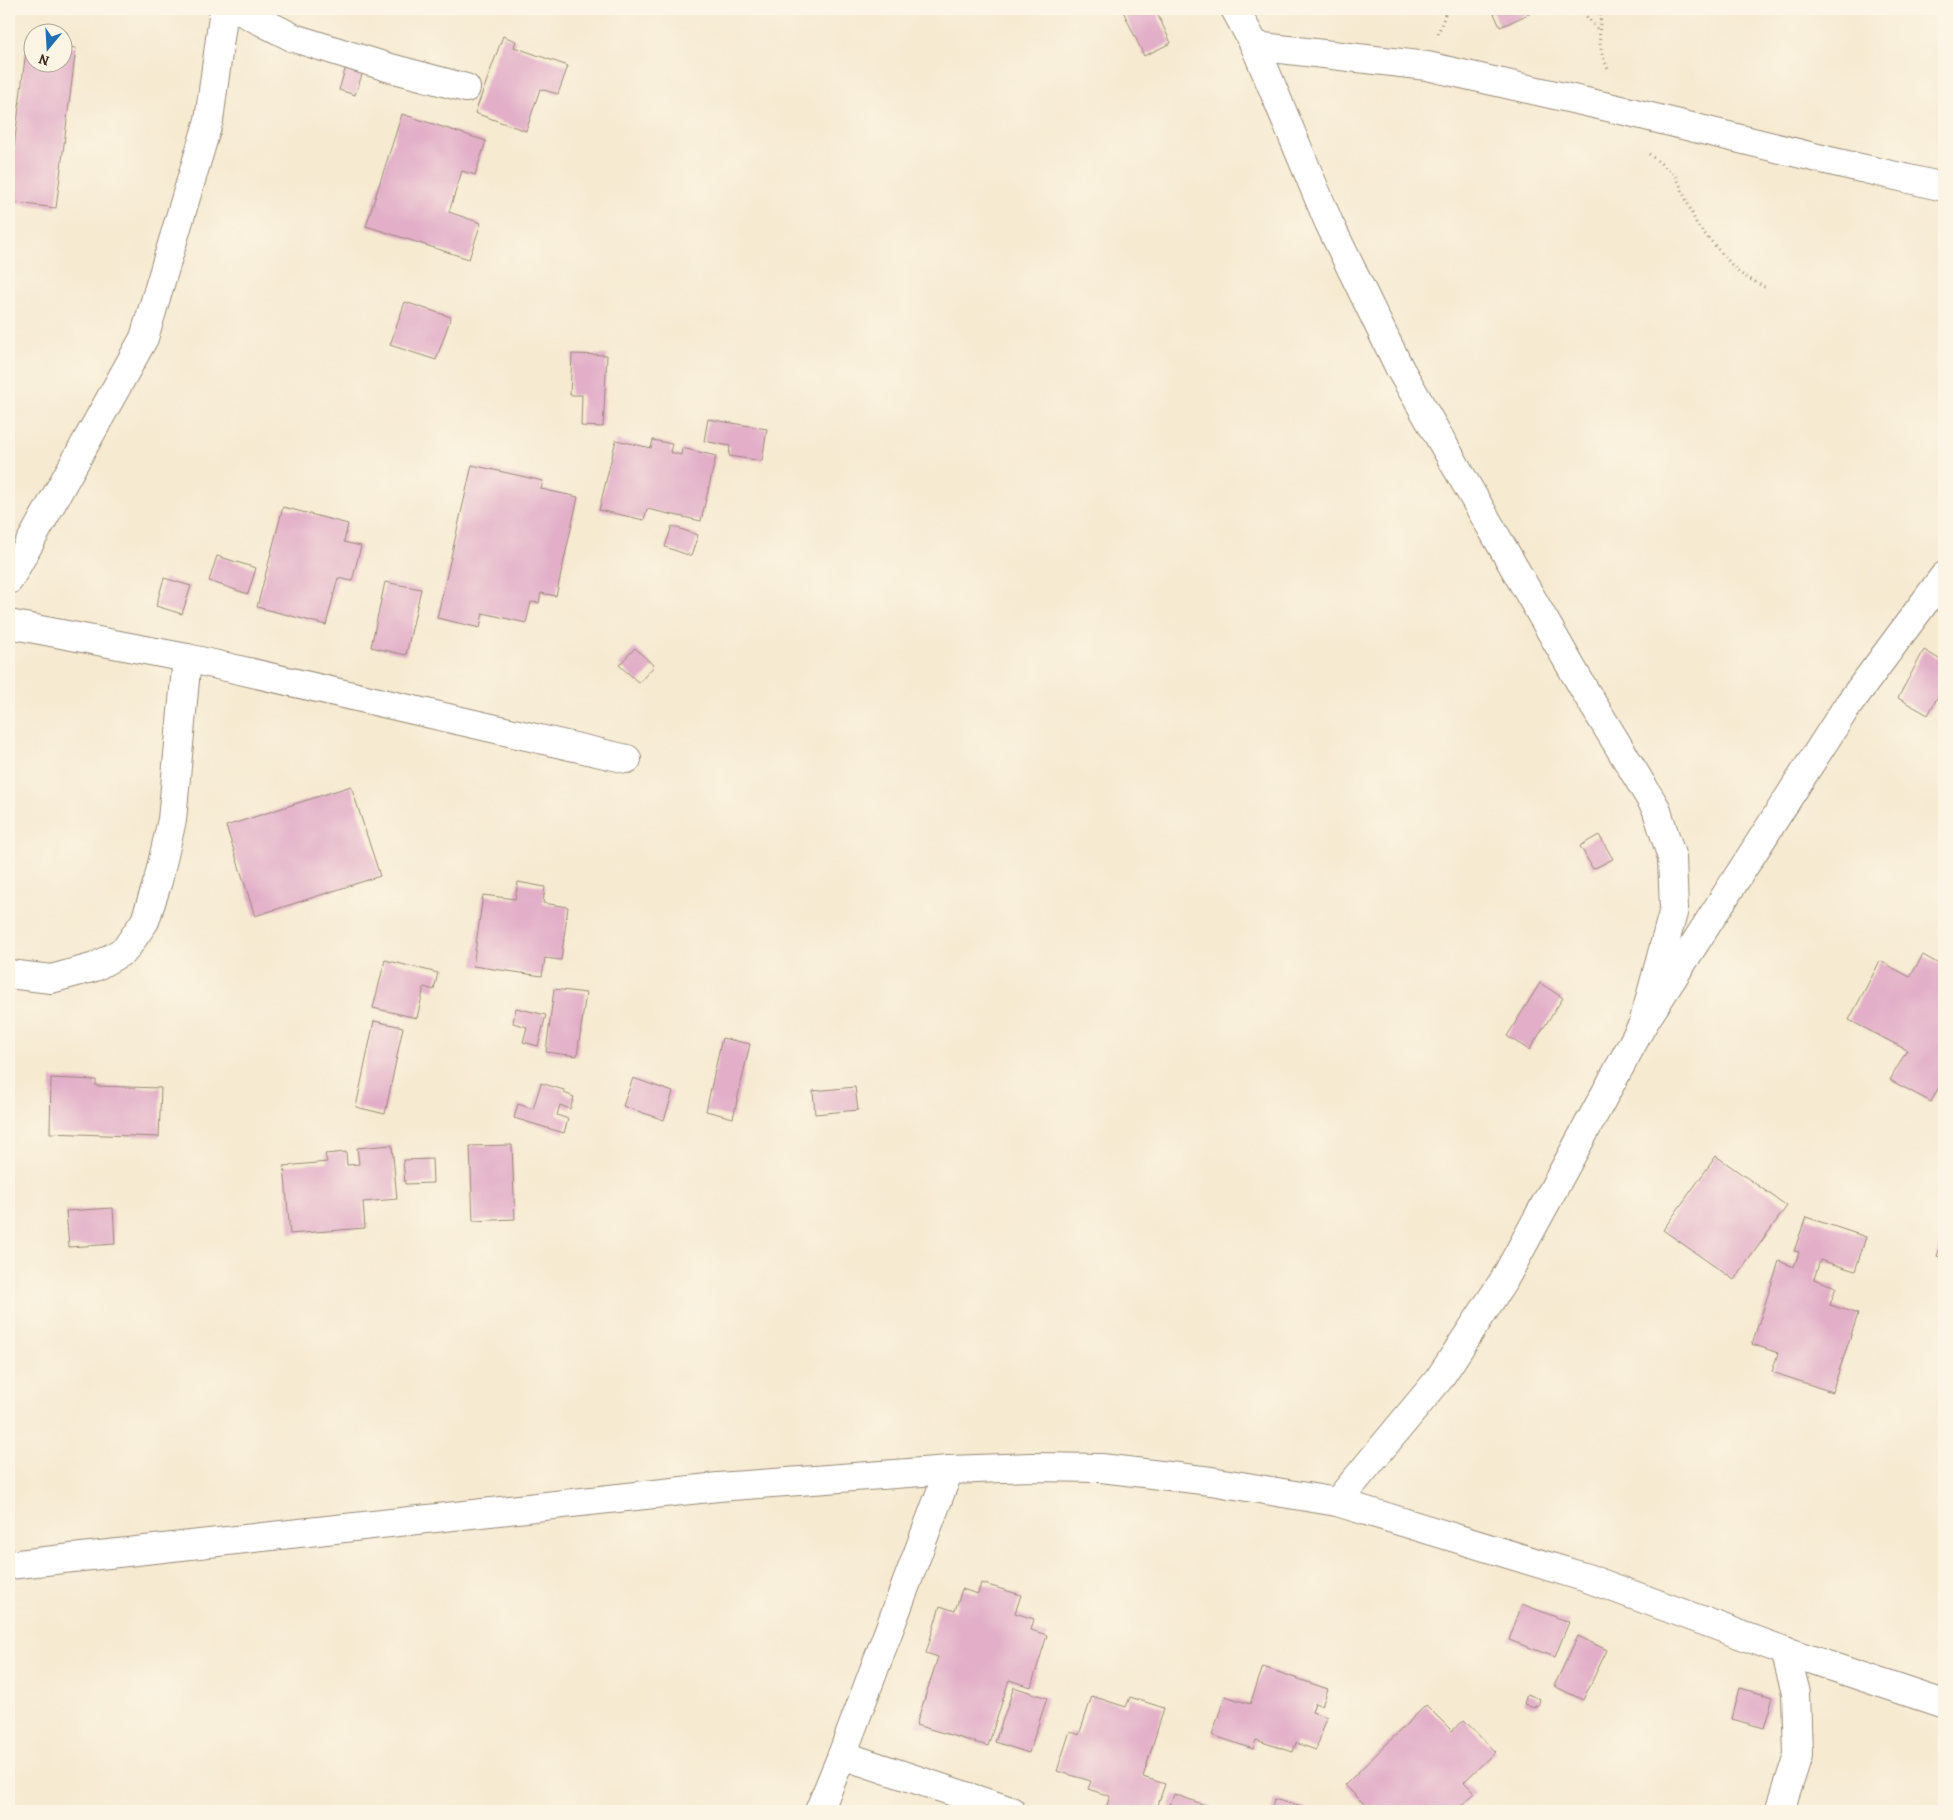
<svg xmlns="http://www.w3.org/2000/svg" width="1953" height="1820" viewBox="0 0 1953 1820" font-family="Alegreya,serif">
  <rect width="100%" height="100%" fill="#fcf5e5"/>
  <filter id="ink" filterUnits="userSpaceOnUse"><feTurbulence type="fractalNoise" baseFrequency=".02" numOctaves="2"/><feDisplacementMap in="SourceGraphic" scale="10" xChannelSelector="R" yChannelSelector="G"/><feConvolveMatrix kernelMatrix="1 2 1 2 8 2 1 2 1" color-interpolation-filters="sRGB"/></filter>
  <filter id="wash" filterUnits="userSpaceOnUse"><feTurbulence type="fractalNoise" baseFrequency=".0096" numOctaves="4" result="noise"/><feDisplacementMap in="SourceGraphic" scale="20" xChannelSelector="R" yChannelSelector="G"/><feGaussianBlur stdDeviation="1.12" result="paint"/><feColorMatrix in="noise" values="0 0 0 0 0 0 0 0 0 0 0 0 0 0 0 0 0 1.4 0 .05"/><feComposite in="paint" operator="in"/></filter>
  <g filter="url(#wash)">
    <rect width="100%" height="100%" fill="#f6ead1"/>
    <g id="blocks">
      <g fill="#e2aec8">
        <path d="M1122,9h33l16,34 -27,13z"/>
        <path d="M1492,9h37l2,4 -31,14z"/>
        <path d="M503,36l13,5 -2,6 54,19 -10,28 -18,-5 -14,42 -51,-18z"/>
        <path d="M27,42h5v20h30v-16l14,2 -20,160 -47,-6v-15z"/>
        <path d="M347,63l17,6 -9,26 -16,-5z"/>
        <path d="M402,114l84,27 -11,34 -13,-4 -13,41 32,11 -12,36 -103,-33z"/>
        <path d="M405,302l46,15 -15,43 -46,-15z"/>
        <path d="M572,354l35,1 -4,72 -22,-1 1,-31h-12z"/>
        <path d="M708,419l59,10 -5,32 -33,-5 1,-10 -26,-5z"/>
        <path d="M616,440l35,8 2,-8 19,4 -2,8 11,3 1,-7 34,8 -15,65 -54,-12 -3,11 -45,-10z"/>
        <path d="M472,465l71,16 -2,8 37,8 -22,99 -15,-3 -2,10 -8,-1 -5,21 -43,-10 -3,15 -43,-10z"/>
        <path d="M283,507l65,17 -4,18 17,4 -9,35 -14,-3 -12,47 -69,-18z"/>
        <path d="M672,526l26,9 -7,21 -26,-9z"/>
        <path d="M217,556l39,12 -8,26 -39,-13z"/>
        <path d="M164,578l27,8 -9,28 -26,-8z"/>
        <path d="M385,582l36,7 -15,66 -35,-8z"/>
        <path d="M635,648l19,18 -15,17 -20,-18z"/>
        <path d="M1924,650l20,12v23l-16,30 -30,-17z"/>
        <path d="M351,786l29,90 -125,40 -29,-90z"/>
        <path d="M1599,835l14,24 -20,10 -13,-23z"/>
        <path d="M518,882l27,5 -2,16 25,4 -7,53 -16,-2 -3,18 -69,-10 10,-71 32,4z"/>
        <path d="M1923,955l21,12v110l-13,25 -41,-22 17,-30 -58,-30 31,-59 30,16z"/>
        <path d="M385,960l53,13 -4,17 -10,-3 -7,31 -44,-10z"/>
        <path d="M1540,983l23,15 -34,52 -22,-14z"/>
        <path d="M554,989l32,4 -9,63 -31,-4z"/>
        <path d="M516,1008l30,7 -8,31 -15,-4 4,-15 -14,-4z"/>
        <path d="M374,1021l29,6 -18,87 -29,-7z"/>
        <path d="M722,1038l28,6 -17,74 -27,-7z"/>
        <path d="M51,1078l45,2v6l65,2 -2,49 -109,-4z"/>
        <path d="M633,1078l40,14 -9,28 -41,-14z"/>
        <path d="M541,1083l23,7v3l10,4 -4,12 -10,-4 -3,10 11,4 -4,14 -50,-15 4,-14 15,5z"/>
        <path d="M855,1087l3,23 -43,4 -2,-23z"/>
        <path d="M392,1145l5,54 -34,3 2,26 -75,6 -6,-68 43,-4 -2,-8 21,-2 1,13 12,-1 -2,-16z"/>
        <path d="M512,1145l3,74 -42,2 -3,-75z"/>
        <path d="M1716,1156l71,50 -53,74 -71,-50z"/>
        <path d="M432,1159l1,24 -28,1 -2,-24z"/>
        <path d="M113,1208l2,36 -46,3 -3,-36z"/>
        <path d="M1806,1217l60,20 -11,34 -35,-11 -6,19 22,8 -6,18 28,9 -26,78 -60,-20 6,-19 -26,-9 27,-83 15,6 5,-15 -5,-1z"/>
        <path d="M1944,1235v23l-7,-2z"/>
        <path d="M981,1583l40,12 -6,18 19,6 -3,11 16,5 -16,52 -22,-7 -21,66 -72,-21 22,-68 -12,-4 14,-47 15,5 7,-22 16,5z"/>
        <path d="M1522,1604l47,18 -14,35 -46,-17z"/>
        <path d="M1578,1636l29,14 -24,50 -29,-14z"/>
        <path d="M1263,1667l65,22 -6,17 -7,-3 -3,9 15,5 -11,33 -20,-7 -3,9 -37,-12 -3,9 -41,-14 13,-39 25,8z"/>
        <path d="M1014,1687l33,11 -18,55 -34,-11z"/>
        <path d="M1740,1688l33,9 -9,31 -32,-9z"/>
        <path d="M1527,1694l13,5 -2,7 -3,-1v2l-11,-3z"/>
        <path d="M1092,1696l34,11 4,-10 34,11 -21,69 22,7 -9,27h-51l5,-15 -22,-7 3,-8 -34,-10 13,-40 9,4z"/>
        <path d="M1426,1705l26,26 12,-11 31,32 -31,30 11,11 -19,18h-85l-26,-26z"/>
        <path d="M1174,1794l48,17h-54z"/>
        <path d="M1274,1799l32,9 -1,3h-34z"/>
      </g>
    </g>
  </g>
  <g filter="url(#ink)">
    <use href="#blocks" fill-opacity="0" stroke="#988a78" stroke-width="1"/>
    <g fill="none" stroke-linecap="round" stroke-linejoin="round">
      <defs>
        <g id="minor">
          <path d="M237,9l57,29 93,29 79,21"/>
          <path d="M1235,9l20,37 74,177 71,146 185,322 71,117 16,50 2,51 -31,115"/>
          <path d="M1255,46l172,20 203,46 200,49 114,26"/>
          <path d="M9,580l135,-242 65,-218 15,-111"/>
          <path d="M9,624l178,34 440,101"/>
          <path d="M9,974l42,5 44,-12 30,-17 20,-29 13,-40 14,-61 15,-162"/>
          <path d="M1337,1502l102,-123 65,-99 139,-256 203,-316 98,-132"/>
          <path d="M9,1565l709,-78 231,-17 82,-3 70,1 110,13 126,21 250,76 198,73 159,53"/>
          <path d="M842,1755l169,56"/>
          <path d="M819,1811l23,-56 107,-285"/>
          <path d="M1780,1811l18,-56 -2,-62 -11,-42"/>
        </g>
      </defs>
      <use href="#minor" stroke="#988a78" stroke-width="30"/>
      <g stroke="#988a78" stroke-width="3" stroke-dasharray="1 4" stroke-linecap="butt">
        <path d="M1580,9l18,21"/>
        <path d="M1602,9c-4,24 -4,40 7,62"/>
        <path d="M1438,34l9,-25"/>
        <path d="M1649,154l27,22 21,49 42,48 27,15"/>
      </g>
      <use href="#minor" stroke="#fff" stroke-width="28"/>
    </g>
  </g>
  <rect width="1953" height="1820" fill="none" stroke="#fcf5e5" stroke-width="30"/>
  <g transform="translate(48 48) rotate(198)"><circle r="24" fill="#fcf5e5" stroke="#afa495"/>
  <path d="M0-4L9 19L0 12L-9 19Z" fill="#1f6fb2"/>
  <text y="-8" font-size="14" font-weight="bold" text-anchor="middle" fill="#3b2a1e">N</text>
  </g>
</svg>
